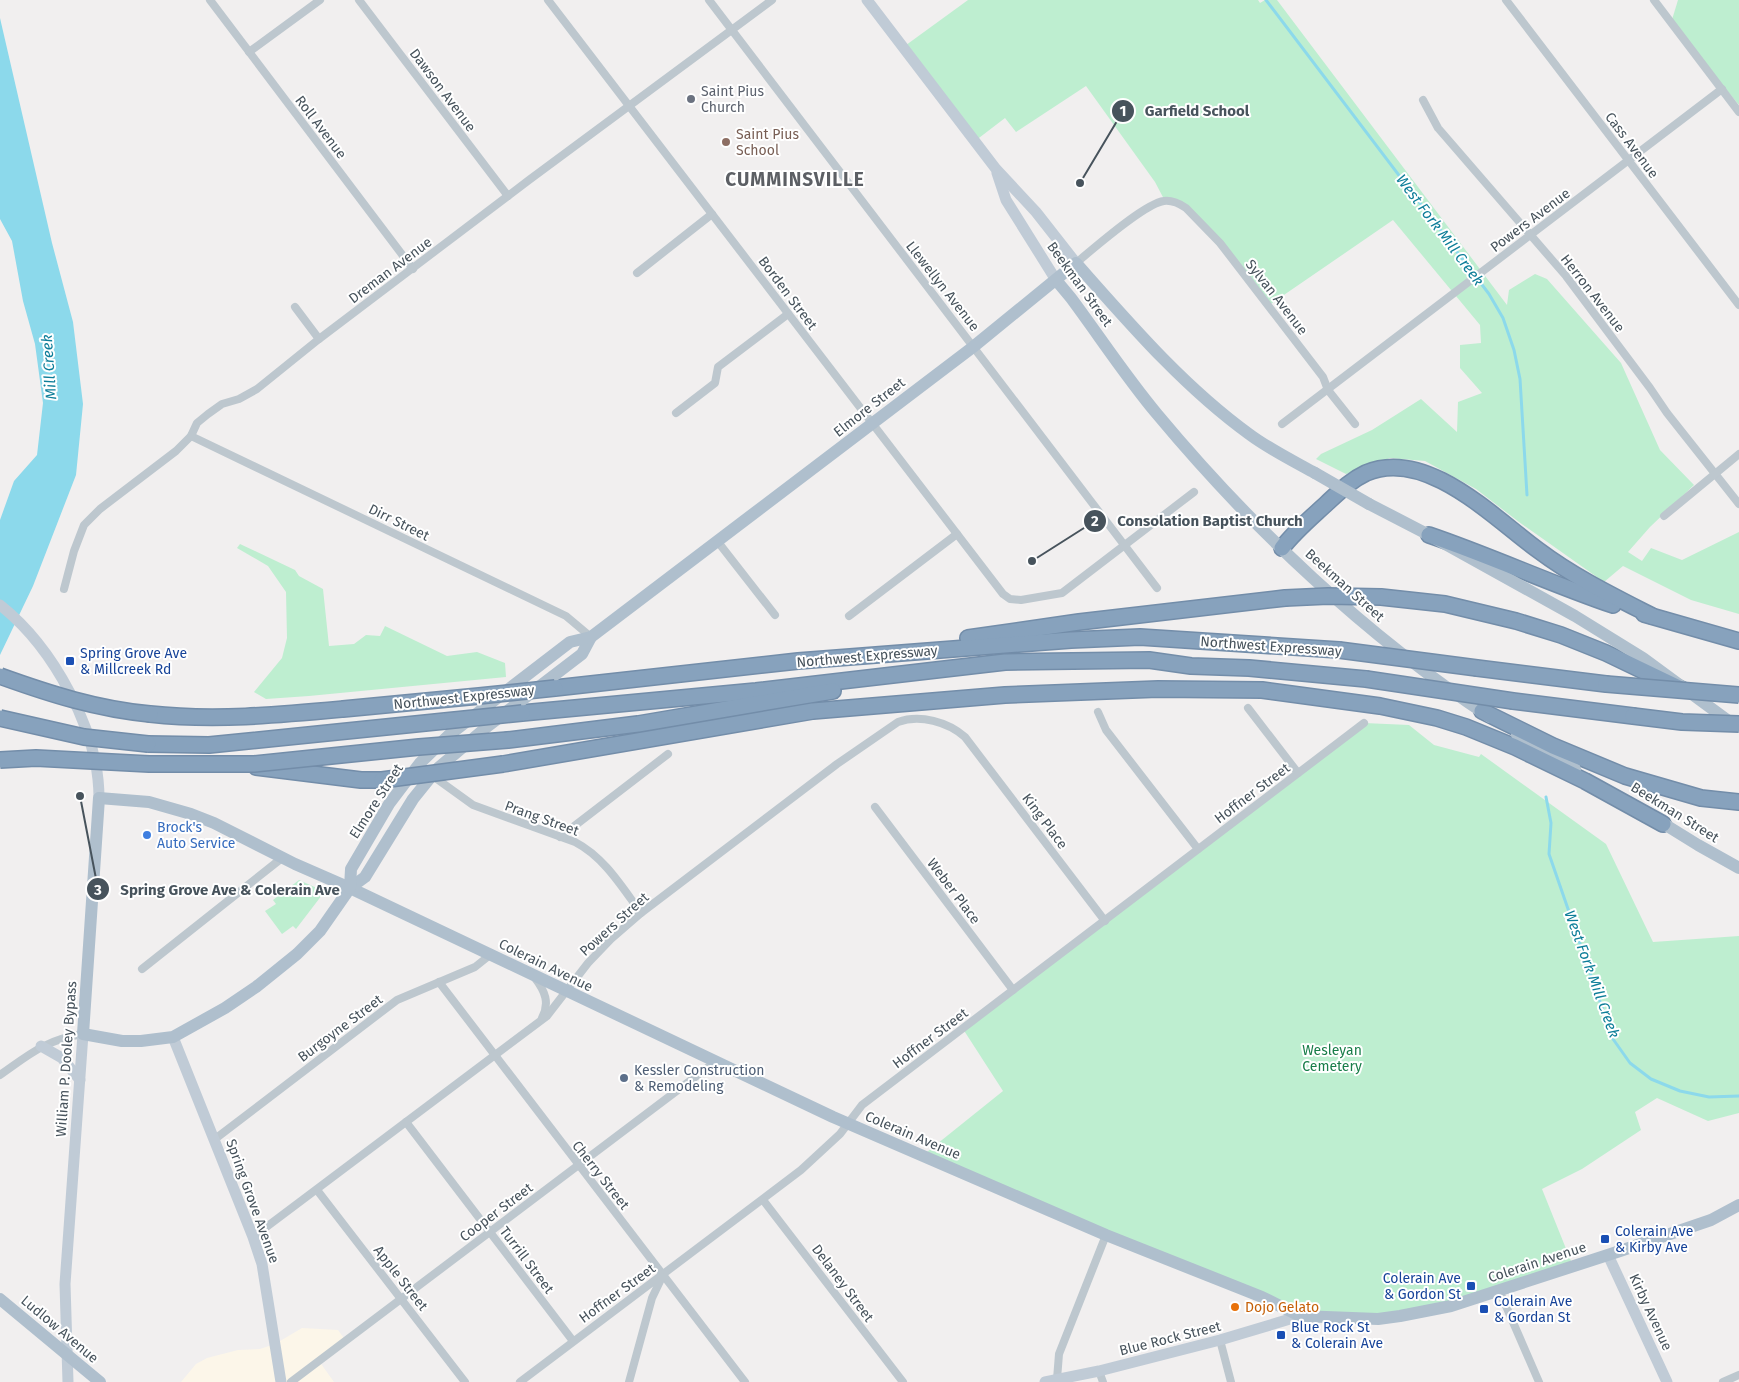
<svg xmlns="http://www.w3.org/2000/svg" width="1739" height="1382" viewBox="0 0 1739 1382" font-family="'Fira Sans',sans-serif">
  <rect width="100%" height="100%" fill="#f1efef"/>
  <path fill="#fcf6e9" d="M302,1328l36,2 8,11 -27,20 15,21h-153l15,-18 11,-6 31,-8 22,-1 15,-5z"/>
  <g fill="#beeed0">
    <path d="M968,0h290l2,3 5,-3h12l230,305 2,-15 26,-16 12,5 74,84 39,87 34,35 -44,42 -22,25 14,9 9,-13 31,12 57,-28v82l-48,-14 -68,-34 -19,16 -85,-60 -43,-33 -51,-28 -35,-3 -44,16 -30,-15 5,-5 51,-24 49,-31 36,33 1,-30 24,-9 -22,-25v-23l21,-2 -1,-18 -87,-105 -125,86 -82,-98 -21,-7 -10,-19 -69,-96 -70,46 -11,-14 -30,23 -73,-93z"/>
    <path d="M1678,0h61v105l-68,-82z"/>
    <path d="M240,544l55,26 4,6 24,13 6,57 25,-2 12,-9 14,1 5,-10 62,30 30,-4 28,11 1,14 -197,19 -43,3 -12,-7 28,-34 5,-20 -1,-46 -18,-26 -31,-18z"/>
    <path d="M1364,723l45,2 25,20 45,12 2,-3 125,90 47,98 86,-6v177l-31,8 -51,-23 -22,14 6,18 -59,39 -40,20 31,77 -154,47 -119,3 -378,-160 81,-65 -40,-62z"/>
    <path d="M299,880l20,9 3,6 -26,34 -3,-3 -11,8 -17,-23 11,-7 -3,-4z"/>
  </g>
  <path fill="#8cd9eb" d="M0,18l52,225 21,79 10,82 -7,71 -43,111 -33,69v-135l14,-39 23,-26 6,-52 -8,-59 -12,-43 -11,-60 -12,-22z"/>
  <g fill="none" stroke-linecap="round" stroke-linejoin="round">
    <g stroke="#8cd9eb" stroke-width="3">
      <path d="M1266,0l223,294 14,24 11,32 6,29 7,116"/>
      <path d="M1546,797l5,26 -2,31 64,185 17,24 21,16 29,12 29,6 30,-1"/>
    </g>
    <defs>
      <g id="highway">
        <path d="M1429,535c62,21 122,49 184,70"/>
        <path d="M1282,548c13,-17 30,-31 45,-45 13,-12 24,-23 39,-30 60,-26 128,45 172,77 36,27 75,46 114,66"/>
        <path d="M1381,597l64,7 71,17 45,14 45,18 77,37"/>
        <path d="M1644,614l95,27"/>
        <path d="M968,638l111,-16 206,-24"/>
        <path d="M1477,668l129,16"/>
        <path d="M555,688l243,-27 273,-21 69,-3 199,13"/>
        <path d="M1513,701l120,15"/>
        <path d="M1482,711l71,35 72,30 76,22 38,4"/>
        <path d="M522,713l234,-22 249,-29 144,-2 42,6 58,2 117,11"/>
        <path d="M150,714c64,7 128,1 193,-5 45,-4 90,-9 136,-13"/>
        <path d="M508,740l130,-16 195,-33"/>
        <path d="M148,744l61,1 236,-24"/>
        <path d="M503,764l310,-53 192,-16 153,-6 104,1 118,16 57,12 29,9 49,20 70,34 78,43"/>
        <path d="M256,767l105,13h21"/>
      </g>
    </defs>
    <use href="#highway" stroke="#738da9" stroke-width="18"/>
    <g stroke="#bdc7ce" stroke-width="8">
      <path d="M210,0l203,269"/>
      <path d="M359,0l149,196"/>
      <path d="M548,0l455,594 7,5 11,1 41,-7 132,-101"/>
      <path d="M709,0l448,588"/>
      <path d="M1506,0l233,305"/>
      <path d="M1654,0l85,112"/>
      <path d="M249,52l71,-52"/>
      <path d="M1423,100l15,28 128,148 84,112 17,25 72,91"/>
      <path d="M1076,263c17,-14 69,-60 88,-62 8,-1 16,3 22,7l34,35 103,134 5,13 27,34"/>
      <path d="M637,273l75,-59"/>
      <path d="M295,307l24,32"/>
      <path d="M676,413l39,-30 3,-16 70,-53"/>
      <path d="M1282,424l440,-335"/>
      <path d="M191,436l375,180 25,21"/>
      <path d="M1664,516l75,-62"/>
      <path d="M718,542l57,73"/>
      <path d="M64,589l10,-38 10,-26 16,-16 76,-58 15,-15 6,-13 11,-9 14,-10 17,-5 18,-10 62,-50 210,-159 243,-180"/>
      <path d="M849,616l108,-82"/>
      <path d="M1248,708l50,65"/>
      <path d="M1098,712l8,18 92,119"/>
      <path d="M430,774l43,31 102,37c29,15 47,45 66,71"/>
      <path d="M875,807l138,183"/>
      <path d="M560,837l108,-83"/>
      <path d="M142,969l140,-111"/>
      <path d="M535,978c10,13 15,25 7,40"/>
      <path d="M439,982l306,400"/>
      <path d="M0,1075c30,-21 45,-35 83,-41"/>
      <path d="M406,1122l167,219"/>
      <path d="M215,1139l182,-139 78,-33 15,-12"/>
      <path d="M317,1190l148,192"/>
      <path d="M763,1200l140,182"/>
      <path d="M253,1237l294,-221 41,-53 23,-24 30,-26 196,-149 61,-42c22,-8 50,0 67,15l140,184"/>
      <path d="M1499,1290l40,92"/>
      <path d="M1220,1340l11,42"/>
      <path d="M1099,1371l4,11"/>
      <path d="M1057,1379l2,-25 47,-119"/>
      <path d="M291,1382l424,-320"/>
      <path d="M520,1382l281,-212 39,-36 22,-29 502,-382"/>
      <path d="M629,1382l23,-84 10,-21"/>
      <path d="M1723,1382l16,-7"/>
    </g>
    <g stroke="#c0cbd6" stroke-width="11">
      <path d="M867,0l129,169 40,43 40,51"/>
      <path d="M997,173l9,27 50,80"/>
      <path d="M0,605c53,42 99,125 99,193"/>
      <path d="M173,1037l80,200 9,27 19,118"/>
      <path d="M41,1046l21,12 18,22"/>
      <path d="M1608,1255l59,127"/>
      <path d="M68,1382l-3,-98 18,-250"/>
      <path d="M1045,1382l54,-11 121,-31 80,-24"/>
    </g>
    <g stroke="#afbfcd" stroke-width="12">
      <path d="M1056,280l15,18c29,39 55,79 86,116 95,114 209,222 333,303"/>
      <path d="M1369,504l60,31 146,81 68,42 91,67"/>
      <path d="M591,637l-9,17 -94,72 -50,42 -25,31 -48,78 -15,11 -30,43 -23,23 -41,33 -31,21 -52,29 -32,4h-19l-39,-7 16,-236 50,4 42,12 23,9 81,41 55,24 483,229 273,118 156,62 38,19 78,3 22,-3 51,-10 169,-55 91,-31 28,-15"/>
      <path d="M1517,735l58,34"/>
      <path d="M1656,819l42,26 41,23"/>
      <path d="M350,888l1,-19 38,-65 31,-41 29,-28 121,-93 21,-5 382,-290 103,-84c54,61 107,123 173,171 20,15 44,27 66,39"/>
    </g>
    <use href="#highway" stroke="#87a2bd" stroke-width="15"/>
    <defs>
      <g id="highway-bridge">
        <path d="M1285,598l43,-2 53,1"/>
        <path d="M1339,650l138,18"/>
        <path d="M0,676c50,18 97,33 150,38"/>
        <path d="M1366,679l147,22"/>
        <path d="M1606,684l133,11"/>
        <path d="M479,696l76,-8"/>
        <path d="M1633,716l49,6 57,2"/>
        <path d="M0,718l84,19 64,7"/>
        <path d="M445,721l77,-8"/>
        <path d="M0,760l36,-2 113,6h105l165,-17 89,-7"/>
        <path d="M382,780l121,-16"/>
      </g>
    </defs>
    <use href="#highway-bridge" stroke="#738da9" stroke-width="18" stroke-linecap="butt"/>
    <g stroke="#afbfcd" stroke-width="12">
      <path d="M1315,473l54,31"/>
      <path d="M0,1299l100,83"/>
    </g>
    <use href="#highway-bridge" stroke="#87a2bd" stroke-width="15"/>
  </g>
  <circle fill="#6b7280" stroke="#fff" stroke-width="2" cx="691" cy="99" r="5"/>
  <circle fill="#8d6e63" stroke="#fff" stroke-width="2" cx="726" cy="142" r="5"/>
  <g fill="#1a4fb4" stroke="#fff" stroke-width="2">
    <rect x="65" y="656" width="10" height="10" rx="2.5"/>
    <rect x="1600" y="1234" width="10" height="10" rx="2.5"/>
    <rect x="1466" y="1281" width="10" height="10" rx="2.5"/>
    <rect x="1479" y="1304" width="10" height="10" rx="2.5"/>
    <rect x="1276" y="1330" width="10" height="10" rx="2.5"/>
  </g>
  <circle fill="#3f7fe0" stroke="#fff" stroke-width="2" cx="147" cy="835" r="5"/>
  <circle fill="#5c6f8a" stroke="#fff" stroke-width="2" cx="624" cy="1078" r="5"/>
  <circle fill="#e8710a" stroke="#fff" stroke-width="2" cx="1235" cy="1307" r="5"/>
  <g text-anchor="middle" stroke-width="4" stroke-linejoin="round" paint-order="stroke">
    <g font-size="14" fill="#47535c" stroke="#fff">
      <text transform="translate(443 90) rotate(53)" y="5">Dawson Avenue</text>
      <text transform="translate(321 127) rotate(53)" y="5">Roll Avenue</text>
      <text transform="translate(1632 145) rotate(53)" y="5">Cass Avenue</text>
      <text transform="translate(1530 220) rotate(-37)" y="5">Powers Avenue</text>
      <text transform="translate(390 270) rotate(-37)" y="5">Dreman Avenue</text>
      <text transform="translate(1080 284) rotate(54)" y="5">Beekman Street</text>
      <text transform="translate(943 286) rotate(52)" y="5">Llewellyn Avenue</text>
      <text transform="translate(788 293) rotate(53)" y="5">Borden Street</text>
      <text transform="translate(1593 293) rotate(52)" y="5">Herron Avenue</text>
      <text transform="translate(1277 297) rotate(52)" y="5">Sylvan Avenue</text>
      <text transform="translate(869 407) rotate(-38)" y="5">Elmore Street</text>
      <text transform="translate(399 522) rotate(26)" y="5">Dirr Street</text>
      <text transform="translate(1345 585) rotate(42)" y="5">Beekman Street</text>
      <text transform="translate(1271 646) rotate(4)" y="5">Northwest Expressway</text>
      <text transform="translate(867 656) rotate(-5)" y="5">Northwest Expressway</text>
      <text transform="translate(464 697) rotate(-6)" y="5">Northwest Expressway</text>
      <text transform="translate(1252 793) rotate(-37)" y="5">Hoffner Street</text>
      <text transform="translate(376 801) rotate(-57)" y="5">Elmore Street</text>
      <text transform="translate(1675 812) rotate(32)" y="5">Beekman Street</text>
      <text transform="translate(542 818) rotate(20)" y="5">Prang Street</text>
      <text transform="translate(1045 821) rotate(53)" y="5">King Place</text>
      <text transform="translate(954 891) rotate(53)" y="5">Weber Place</text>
      <text transform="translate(614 924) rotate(-42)" y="5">Powers Street</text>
      <text transform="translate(546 965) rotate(26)" y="5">Colerain Avenue</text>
      <text transform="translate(340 1028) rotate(-37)" y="5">Burgoyne Street</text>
      <text transform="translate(930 1038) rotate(-37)" y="5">Hoffner Street</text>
      <text transform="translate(66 1059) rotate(-86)" y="5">William P. Dooley Bypass</text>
      <text transform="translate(913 1135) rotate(23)" y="5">Colerain Avenue</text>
      <text transform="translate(601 1175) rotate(52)" y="5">Cherry Street</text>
      <text transform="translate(253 1201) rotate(70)" y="5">Spring Grove Avenue</text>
      <text transform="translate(496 1212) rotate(-37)" y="5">Cooper Street</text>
      <text transform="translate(527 1260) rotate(53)" y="5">Turrill Street</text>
      <text transform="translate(1537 1262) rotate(-18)" y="5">Colerain Avenue</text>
      <text transform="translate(401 1278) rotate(52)" y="5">Apple Street</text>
      <text transform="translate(843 1283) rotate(53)" y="5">Delaney Street</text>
      <text transform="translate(617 1293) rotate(-36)" y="5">Hoffner Street</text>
      <text transform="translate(1651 1312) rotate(65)" y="5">Kirby Avenue</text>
      <text transform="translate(60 1329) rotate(40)" y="5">Ludlow Avenue</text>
      <text transform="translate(1170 1338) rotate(-14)" y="5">Blue Rock Street</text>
    </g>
    <g font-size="14" fill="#5b616d" stroke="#fff" text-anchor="start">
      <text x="701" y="96">Saint Pius<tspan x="701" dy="16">Church</tspan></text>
    </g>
    <g font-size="14" fill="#785e54" stroke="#fff" text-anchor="start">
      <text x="736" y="139">Saint Pius<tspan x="736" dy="16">School</tspan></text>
    </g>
    <g font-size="14" fill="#164399" stroke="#fff" text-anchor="start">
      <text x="80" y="658">Spring Grove Ave<tspan x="80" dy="16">&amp; Millcreek Rd</tspan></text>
      <text x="1615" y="1236">Colerain Ave<tspan x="1615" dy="16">&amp; Kirby Ave</tspan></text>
      <text x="1461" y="1283" text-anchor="end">Colerain Ave<tspan x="1461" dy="16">&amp; Gordon St</tspan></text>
      <text x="1494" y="1306">Colerain Ave<tspan x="1494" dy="16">&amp; Gordan St</tspan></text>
      <text x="1291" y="1332">Blue Rock St<tspan x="1291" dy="16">&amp; Colerain Ave</tspan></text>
    </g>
    <g font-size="14" fill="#366cbe" stroke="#fff" text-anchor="start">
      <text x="157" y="832">Brock's<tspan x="157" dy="16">Auto Service</tspan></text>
    </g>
    <g font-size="14" fill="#187d49" stroke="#fff">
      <text x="1332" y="1055">Wesleyan<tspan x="1332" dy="16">Cemetery</tspan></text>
    </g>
    <g font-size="14" fill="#4e5e75" stroke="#fff" text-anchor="start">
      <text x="634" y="1075">Kessler Construction<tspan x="634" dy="16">&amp; Remodeling</tspan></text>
    </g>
    <g font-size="14" fill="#c56008" stroke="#fff" text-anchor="start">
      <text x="1245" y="1312">Dojo Gelato</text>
    </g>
    <g font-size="15" font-style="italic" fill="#0e7e99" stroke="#fff">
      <text transform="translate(1440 230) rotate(53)" y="5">West Fork Mill Creek</text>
      <text transform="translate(49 367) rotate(-94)" y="5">Mill Creek</text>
      <text transform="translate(1592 974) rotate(70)" y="5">West Fork Mill Creek</text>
    </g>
    <g font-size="19" font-weight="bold" letter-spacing="1" fill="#5c5f64" stroke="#fff">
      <text x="795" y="186">CUMMINSVILLE</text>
    </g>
  </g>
  <path fill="none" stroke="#47535c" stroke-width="2" d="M1080 183L1123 111M1032 561L1095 521M80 796L98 889"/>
  <g fill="#47535c" stroke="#fff" stroke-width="2">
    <circle cx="1080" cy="183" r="5"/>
    <circle cx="1032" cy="561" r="5"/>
    <circle cx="80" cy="796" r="5"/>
    <circle cx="1123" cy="111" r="12"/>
    <circle cx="1095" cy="521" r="12"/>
    <circle cx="98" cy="889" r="12"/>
  </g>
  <g font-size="15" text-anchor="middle" font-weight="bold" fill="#fff">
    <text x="1123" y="116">1</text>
    <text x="1095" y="526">2</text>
    <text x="98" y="895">3</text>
  </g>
  <g font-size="15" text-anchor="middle" font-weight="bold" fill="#47535c" stroke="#fff" stroke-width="4" stroke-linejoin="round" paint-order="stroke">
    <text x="1197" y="116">Garfield School</text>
    <text x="1210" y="526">Consolation Baptist Church</text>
    <text x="230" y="895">Spring Grove Ave &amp; Colerain Ave</text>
  </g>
</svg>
